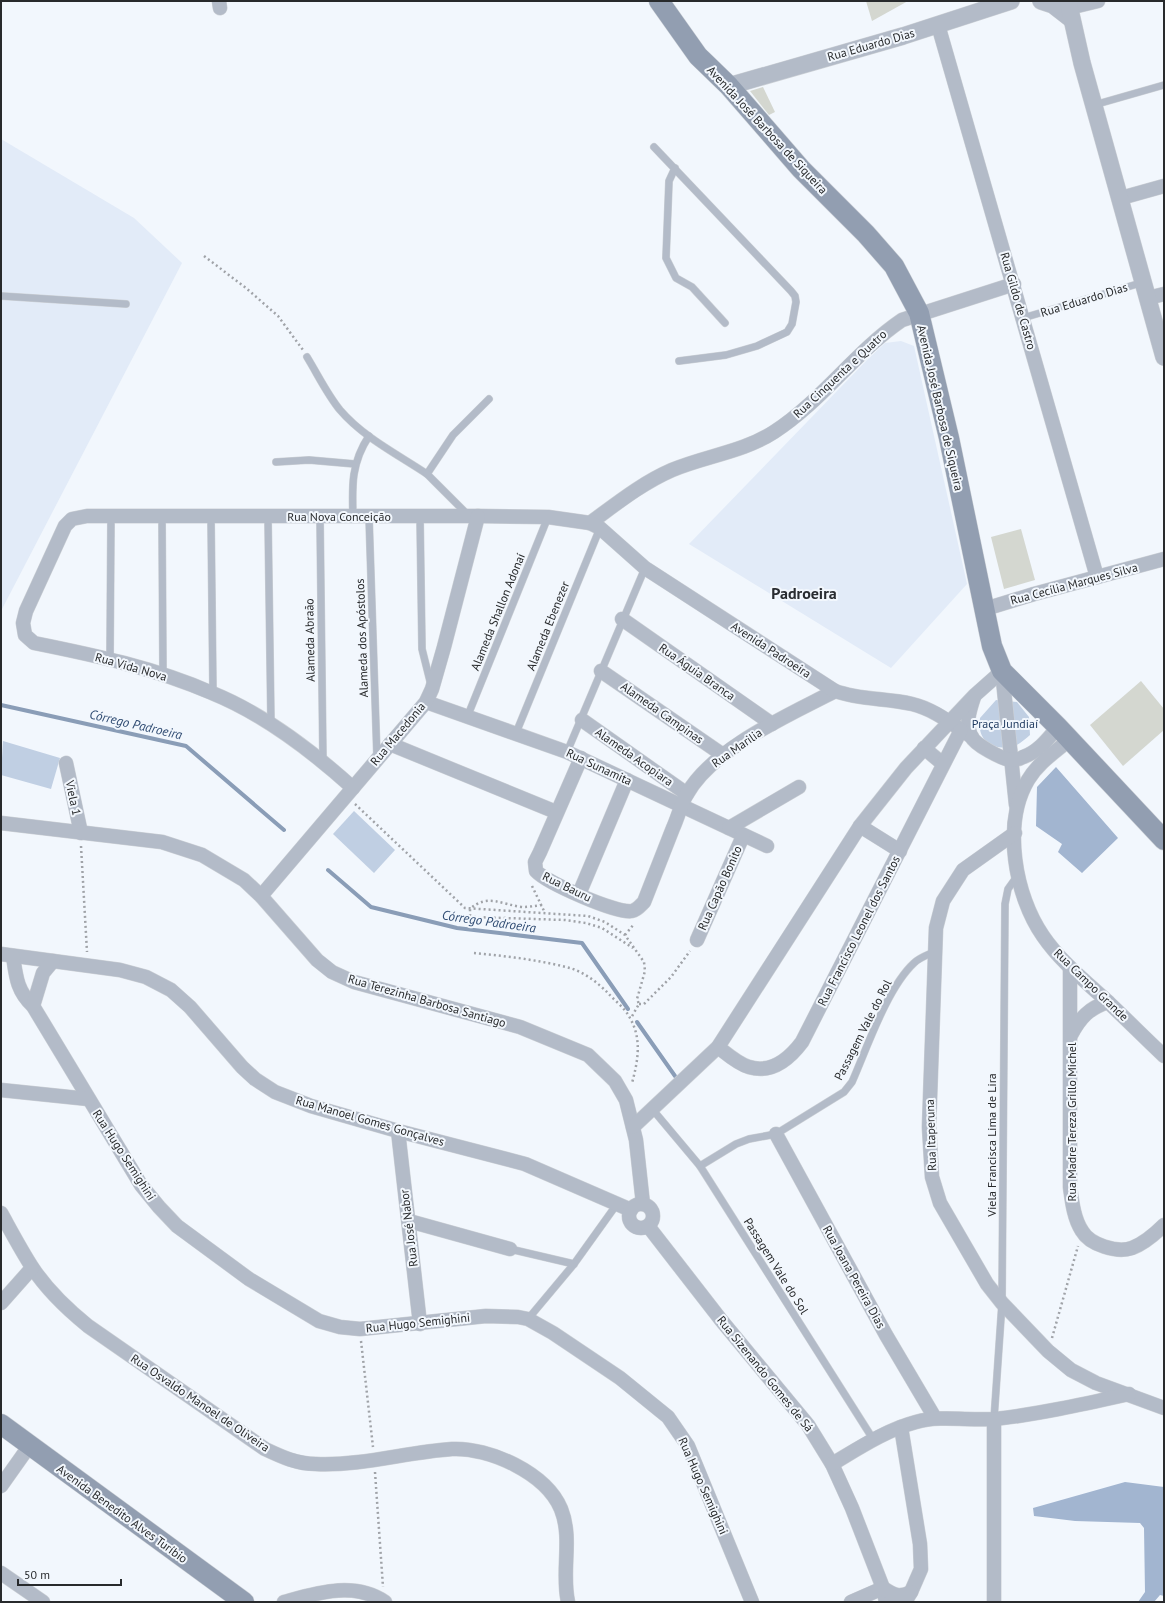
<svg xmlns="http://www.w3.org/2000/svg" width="1165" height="1603" viewBox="0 0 1165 1603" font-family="'PT Sans',sans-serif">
  <rect width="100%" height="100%" fill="#f2f7fd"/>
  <g fill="#e2ebf8">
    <path d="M1,139l133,79 48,45 -181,348z"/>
    <path d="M901,341l13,5 53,238 -76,84 -202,-124 178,-184 18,-17z"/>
  </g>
  <g fill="#c0cfe3">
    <path d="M996,700l21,2 12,15 1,18c-5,4 -12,11 -18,12 -22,3 -35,-7 -32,-29z"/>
    <path d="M3,741l57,17 -9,31 -50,-14z"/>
    <path d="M354,811l41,39 -21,23 -41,-39z"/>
  </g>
  <g fill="#a2b5d0">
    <path d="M1056,767l62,71 -36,35 -24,-21 4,-8 -26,-18 1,-39z"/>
    <path d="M1125,1482l39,5v109l-4,-1 -6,7h-16l7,-10 -1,-64 -4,-5 -65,-2 -41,-5 -1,-8z"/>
  </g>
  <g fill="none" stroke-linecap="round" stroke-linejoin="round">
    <g stroke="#8a9db7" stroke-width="4">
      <path d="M1,705l185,41 98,84"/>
      <path d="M328,870l43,37 86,21 125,15 46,66"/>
      <path d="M637,1022l38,54"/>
    </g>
  </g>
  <g fill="#d4d7d0">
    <path d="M866,1h42l-36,20z"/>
    <path d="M763,87l12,25 -6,3 -19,-24z"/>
    <path d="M1021,529l14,51 -31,9 -13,-52z"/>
    <path d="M1141,681l23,28v21l-41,36 -33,-41z"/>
  </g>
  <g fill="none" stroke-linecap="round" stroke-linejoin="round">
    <defs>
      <g id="service">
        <path d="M1094,105l70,-20"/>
        <path d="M654,147l137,144 4,5 1,6 -4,22 -5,8 -30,14 -31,9 -47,6"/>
        <path d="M675,168l-6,13 -3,77 10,20 16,9 33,36"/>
        <path d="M1,296l125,8"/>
        <path d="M1023,318l121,-36"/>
        <path d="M307,357c11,18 20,37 33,53 23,27 57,44 87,64l26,-39 36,-36"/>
        <path d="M276,462l33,-2 46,4"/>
        <path d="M427,474l40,40"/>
        <path d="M162,516l1,159"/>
        <path d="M420,516l2,133 9,36"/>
        <path d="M211,517l2,176"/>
        <path d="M268,517l3,207"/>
        <path d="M320,517l3,245"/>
        <path d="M353,517c-1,-31 -2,-54 16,-81"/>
        <path d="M369,517l8,241"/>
        <path d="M110,659l1,-143"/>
        <path d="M468,715l80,-198"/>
        <path d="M516,733l84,-205"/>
        <path d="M567,752l78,-184"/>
        <path d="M653,1110l47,56 173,273"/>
        <path d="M700,1166l36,-22 13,-5 27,-5 68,-42 8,-10c15,-34 35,-94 62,-119 6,-6 14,-8 22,-12"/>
        <path d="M510,1249l64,15"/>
        <path d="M528,1319l46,-55 43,-60"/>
        <path d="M994,1419l8,-116 3,-399 3,-15 10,-14"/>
      </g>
      <g id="minor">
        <path d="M219,1l1,7"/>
        <path d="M1069,8l29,-7"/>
        <path d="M938,25l159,552"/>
        <path d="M1121,198l43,-12"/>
        <path d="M1148,298l16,-4"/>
        <path d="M590,523c26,-19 52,-40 82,-53 33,-14 71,-18 102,-38 48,-31 81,-80 128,-112l112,-36"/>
        <path d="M985,609l49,-15 130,-35"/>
        <path d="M622,619l150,105"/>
        <path d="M601,671l122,84"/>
        <path d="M1002,671l14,134"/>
        <path d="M974,697c-4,12 -9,26 -3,39 4,9 31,23 40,24 3,0 9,-1 12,-3 15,-5 25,-18 35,-30"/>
        <path d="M426,702l141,50 200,94"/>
        <path d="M582,720l105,74"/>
        <path d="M1069,740c-14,12 -31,23 -41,40 -26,44 -13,116 15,156 17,25 42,45 64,65 19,18 38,37 57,55"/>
        <path d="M390,744l166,68"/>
        <path d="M924,748l19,16"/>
        <path d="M581,758l-41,94 -5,10 1,9c11,12 81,43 96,40 5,-1 8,-5 12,-9 10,-25 19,-49 29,-74 5,-11 8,-24 14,-34 26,-46 102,-79 148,-103"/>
        <path d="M66,763l15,70"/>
        <path d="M353,788c-41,-37 -89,-74 -141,-95 -57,-25 -118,-38 -178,-50l-9,-8 -2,-12 3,-12 39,-85 7,-7 15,-3h391l70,1 42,6 10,5 45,40 190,123c25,9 51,7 77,13 22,5 41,21 60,33"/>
        <path d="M1,823l161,19 40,13 42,25 17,16 56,64 15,12 22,10 166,45 68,28 27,26 11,19 10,40 7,64"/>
        <path d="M860,826l40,25"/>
        <path d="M729,828l70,-41"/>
        <path d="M1015,833l-52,37 -20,31 -7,27 -7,199 3,50 8,26 47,81 15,19 46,48 23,19 25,13 68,25"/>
        <path d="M579,894l48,-114"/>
        <path d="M261,896l165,-194 6,-13 12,-42 34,-131"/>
        <path d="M697,940l46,-104"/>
        <path d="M1,954l119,16 26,7 25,13 19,17 52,60 13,12 20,13 36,14 87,25 127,33 106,46"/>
        <path d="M13,956c3,21 4,35 20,50l108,179 18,22 18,19 72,53 70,42 21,6 20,2 126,-13 32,1 10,2 25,14 67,45 48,39 20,29 64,156"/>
        <path d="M1070,968v219c2,15 4,32 12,44 8,14 35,22 50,17 13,-5 23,-14 32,-23"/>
        <path d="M33,1006l10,-33 10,-12"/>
        <path d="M1071,1035c9,-17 18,-27 37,-33"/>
        <path d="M718,1047c9,7 20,17 31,20 23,7 41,-9 53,-25l159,-312"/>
        <path d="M1,1090l87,9"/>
        <path d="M633,1127l85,-80 142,-221 46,-58 69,-73 27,-24"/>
        <path d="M398,1131l22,193"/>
        <path d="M776,1134l110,201 49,83"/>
        <circle cx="641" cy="1216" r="12"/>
        <path d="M1,1213c10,18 20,37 31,54 15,23 35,42 56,59l177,123c17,8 32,15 51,15 47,2 90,-12 136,-15 37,-2 94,24 109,60 12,30 0,62 7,93"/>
        <path d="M409,1221l101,28"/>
        <path d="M648,1226l73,94 87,105 24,39 20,44 31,80 3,14"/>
        <path d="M1,1303l31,-35"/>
        <path d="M901,1427l19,117 1,25 -10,23 -6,10"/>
        <path d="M832,1464c27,-16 54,-34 84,-42 25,-7 53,-1 79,-3 45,-5 89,-15 134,-25"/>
        <path d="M1,1486l29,-41"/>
        <path d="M1,1573l42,29"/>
        <path d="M284,1602c33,-9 70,-21 101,0"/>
        <path d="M851,1602l32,-14c11,7 15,10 28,4"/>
        <path d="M994,1602v-183"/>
      </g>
      <g id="tertiary">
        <path d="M1041,1l12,4 18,14"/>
        <path d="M1068,1l14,62 82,294"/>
        <path d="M729,86l174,-50 108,-35"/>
      </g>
      <g id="secondary">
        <path d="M659,1l39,55 31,30 72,83 65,65 28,32 25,47 30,125 43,208 10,25 56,56 106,113"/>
        <path d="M1,1424l243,178"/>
      </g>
    </defs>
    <use href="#service" stroke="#ced2d7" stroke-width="8"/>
    <use href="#minor" stroke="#ced2d7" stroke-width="15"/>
    <use href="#tertiary" stroke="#ced2d7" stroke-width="18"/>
    <use href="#secondary" stroke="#ced2d7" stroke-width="21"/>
    <g stroke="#a0a3a8" stroke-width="2.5" stroke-dasharray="2 3" stroke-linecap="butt">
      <path d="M204,256l42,32 32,28 25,34"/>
      <path d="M355,804l110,104 123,8 17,6 20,13 19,27 1,9 -8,28 2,5 -8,14"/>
      <path d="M81,846l6,106"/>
      <path d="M532,886l13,27"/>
      <path d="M542,905c-7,1 -13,2 -19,2 -21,-2 -35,-14 -53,2v6l4,2 91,3 21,3 16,5 31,20"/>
      <path d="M625,935l9,-11"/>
      <path d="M474,953c32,3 65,7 96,15 14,4 28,15 38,25 7,8 17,15 22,25 12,21 8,43 2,65"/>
      <path d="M639,1004h5l27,-27 19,-26"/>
      <path d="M1052,1338l26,-92"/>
      <path d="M361,1341l12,106"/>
      <path d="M375,1472l8,115"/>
    </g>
    <use href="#service" stroke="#b3bbc8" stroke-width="7"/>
    <use href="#minor" stroke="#b3bbc8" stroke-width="14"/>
    <use href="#tertiary" stroke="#b3bbc8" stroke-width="17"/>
    <use href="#secondary" stroke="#929eb1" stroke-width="20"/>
  </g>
  <g text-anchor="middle" stroke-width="4" stroke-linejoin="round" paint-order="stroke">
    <g font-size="12" fill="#282a2c" stroke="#f2f7fd">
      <text transform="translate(871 45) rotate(-16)" y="4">Rua Eduardo Dias</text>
      <text transform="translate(767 130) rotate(47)" y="4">Avenida José Barbosa de Siqueira</text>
      <text transform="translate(1084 300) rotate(-17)" y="4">Rua Eduardo Dias</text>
      <text transform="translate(1018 301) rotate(74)" y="4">Rua Gildo de Castro</text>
      <text transform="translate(840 374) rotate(-43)" y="4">Rua Cinquenta e Quatro</text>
      <text transform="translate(940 408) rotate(77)" y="4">Avenida José Barbosa de Siqueira</text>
      <text x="339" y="521">Rua Nova Conceição</text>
      <text transform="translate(1074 584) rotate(-15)" y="4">Rua Cecília Marques Silva</text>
      <text transform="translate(498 612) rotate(-68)" y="4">Alameda Shallon Adonaí</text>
      <text transform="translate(548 626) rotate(-68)" y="4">Alameda Ebenezer</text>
      <text transform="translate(362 638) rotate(-92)" y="4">Alameda dos Apóstolos</text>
      <text transform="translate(310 640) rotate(-91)" y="4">Alameda Abraão</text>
      <text transform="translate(771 650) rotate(33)" y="4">Avenida Padroeira</text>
      <text transform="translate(131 667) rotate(16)" y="4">Rua Vida Nova</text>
      <text transform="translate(697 672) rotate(35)" y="4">Rua Águia Branca</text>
      <text transform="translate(662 713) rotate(35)" y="4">Alameda Campinas</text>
      <text transform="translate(398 734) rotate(-50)" y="4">Rua Macedonia</text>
      <text transform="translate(737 748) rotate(-35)" y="4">Rua Marilia</text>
      <text transform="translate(634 757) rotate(35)" y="4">Alameda Acopiara</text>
      <text transform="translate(599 767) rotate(25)" y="4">Rua Sunamita</text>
      <text transform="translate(73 798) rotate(78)" y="4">Viela 1</text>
      <text transform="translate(567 887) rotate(26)" y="4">Rua Bauru</text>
      <text transform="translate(720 888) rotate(-66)" y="4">Rua Capão Bonito</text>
      <text transform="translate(859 931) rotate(-63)" y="4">Rua Francisco Leonel dos Santos</text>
      <text transform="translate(1091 985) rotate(44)" y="4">Rua Campo Grande</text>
      <text transform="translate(427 1001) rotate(16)" y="4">Rua Terezinha Barbosa Santiago</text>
      <text transform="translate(863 1030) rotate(-63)" y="4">Passagem Vale do Rol</text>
      <text transform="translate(370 1121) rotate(16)" y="4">Rua Manoel Gomes Gonçalves</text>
      <text transform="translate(1072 1122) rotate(-90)" y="4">Rua Madre Tereza Grillo Michel</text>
      <text transform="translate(931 1135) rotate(-92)" y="4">Rua Itaperuna</text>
      <text transform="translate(992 1145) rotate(-90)" y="4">Viela Francisca Lima de Lira</text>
      <text transform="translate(124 1155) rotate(57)" y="4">Rua Hugo Semighini</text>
      <text transform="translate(409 1228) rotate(-97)" y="4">Rua José Nabor</text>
      <text transform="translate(776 1266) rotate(58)" y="4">Passagem Vale do Sol</text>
      <text transform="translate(854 1277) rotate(61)" y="4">Rua Joana Pereira Dias</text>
      <text transform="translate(418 1323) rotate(-6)" y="4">Rua Hugo Semighini</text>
      <text transform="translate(765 1374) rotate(51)" y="4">Rua Sizenando Gomes de Sá</text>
      <text transform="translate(200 1403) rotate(34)" y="4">Rua Osvaldo Manoel de Oliveira</text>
      <text transform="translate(703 1486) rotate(66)" y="4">Rua Hugo Semighini</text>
      <text transform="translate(122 1514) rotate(36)" y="4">Avenida Benedito Alves Turíbio</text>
    </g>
    <g font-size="12" fill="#1d385e" stroke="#f2f7fd">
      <text x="1005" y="728">Praça Jundiaí</text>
    </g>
    <g font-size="13" font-style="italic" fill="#304c73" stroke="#f2f7fd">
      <text transform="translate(136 724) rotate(13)" y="5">Córrego Padroeira</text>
      <text transform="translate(489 921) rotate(8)" y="5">Córrego Padroeira</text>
    </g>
    <g font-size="16" font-weight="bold" fill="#292c31" stroke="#f2f7fd">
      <text x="804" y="599">Padroeira</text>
    </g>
  </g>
  <rect width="1165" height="1603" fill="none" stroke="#282a2c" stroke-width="4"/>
  <path d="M18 1579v6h103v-6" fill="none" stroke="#282a2c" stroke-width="2"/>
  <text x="24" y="1579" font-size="12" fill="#282a2c" stroke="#f2f7fd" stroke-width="3" paint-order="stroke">50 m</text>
</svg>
